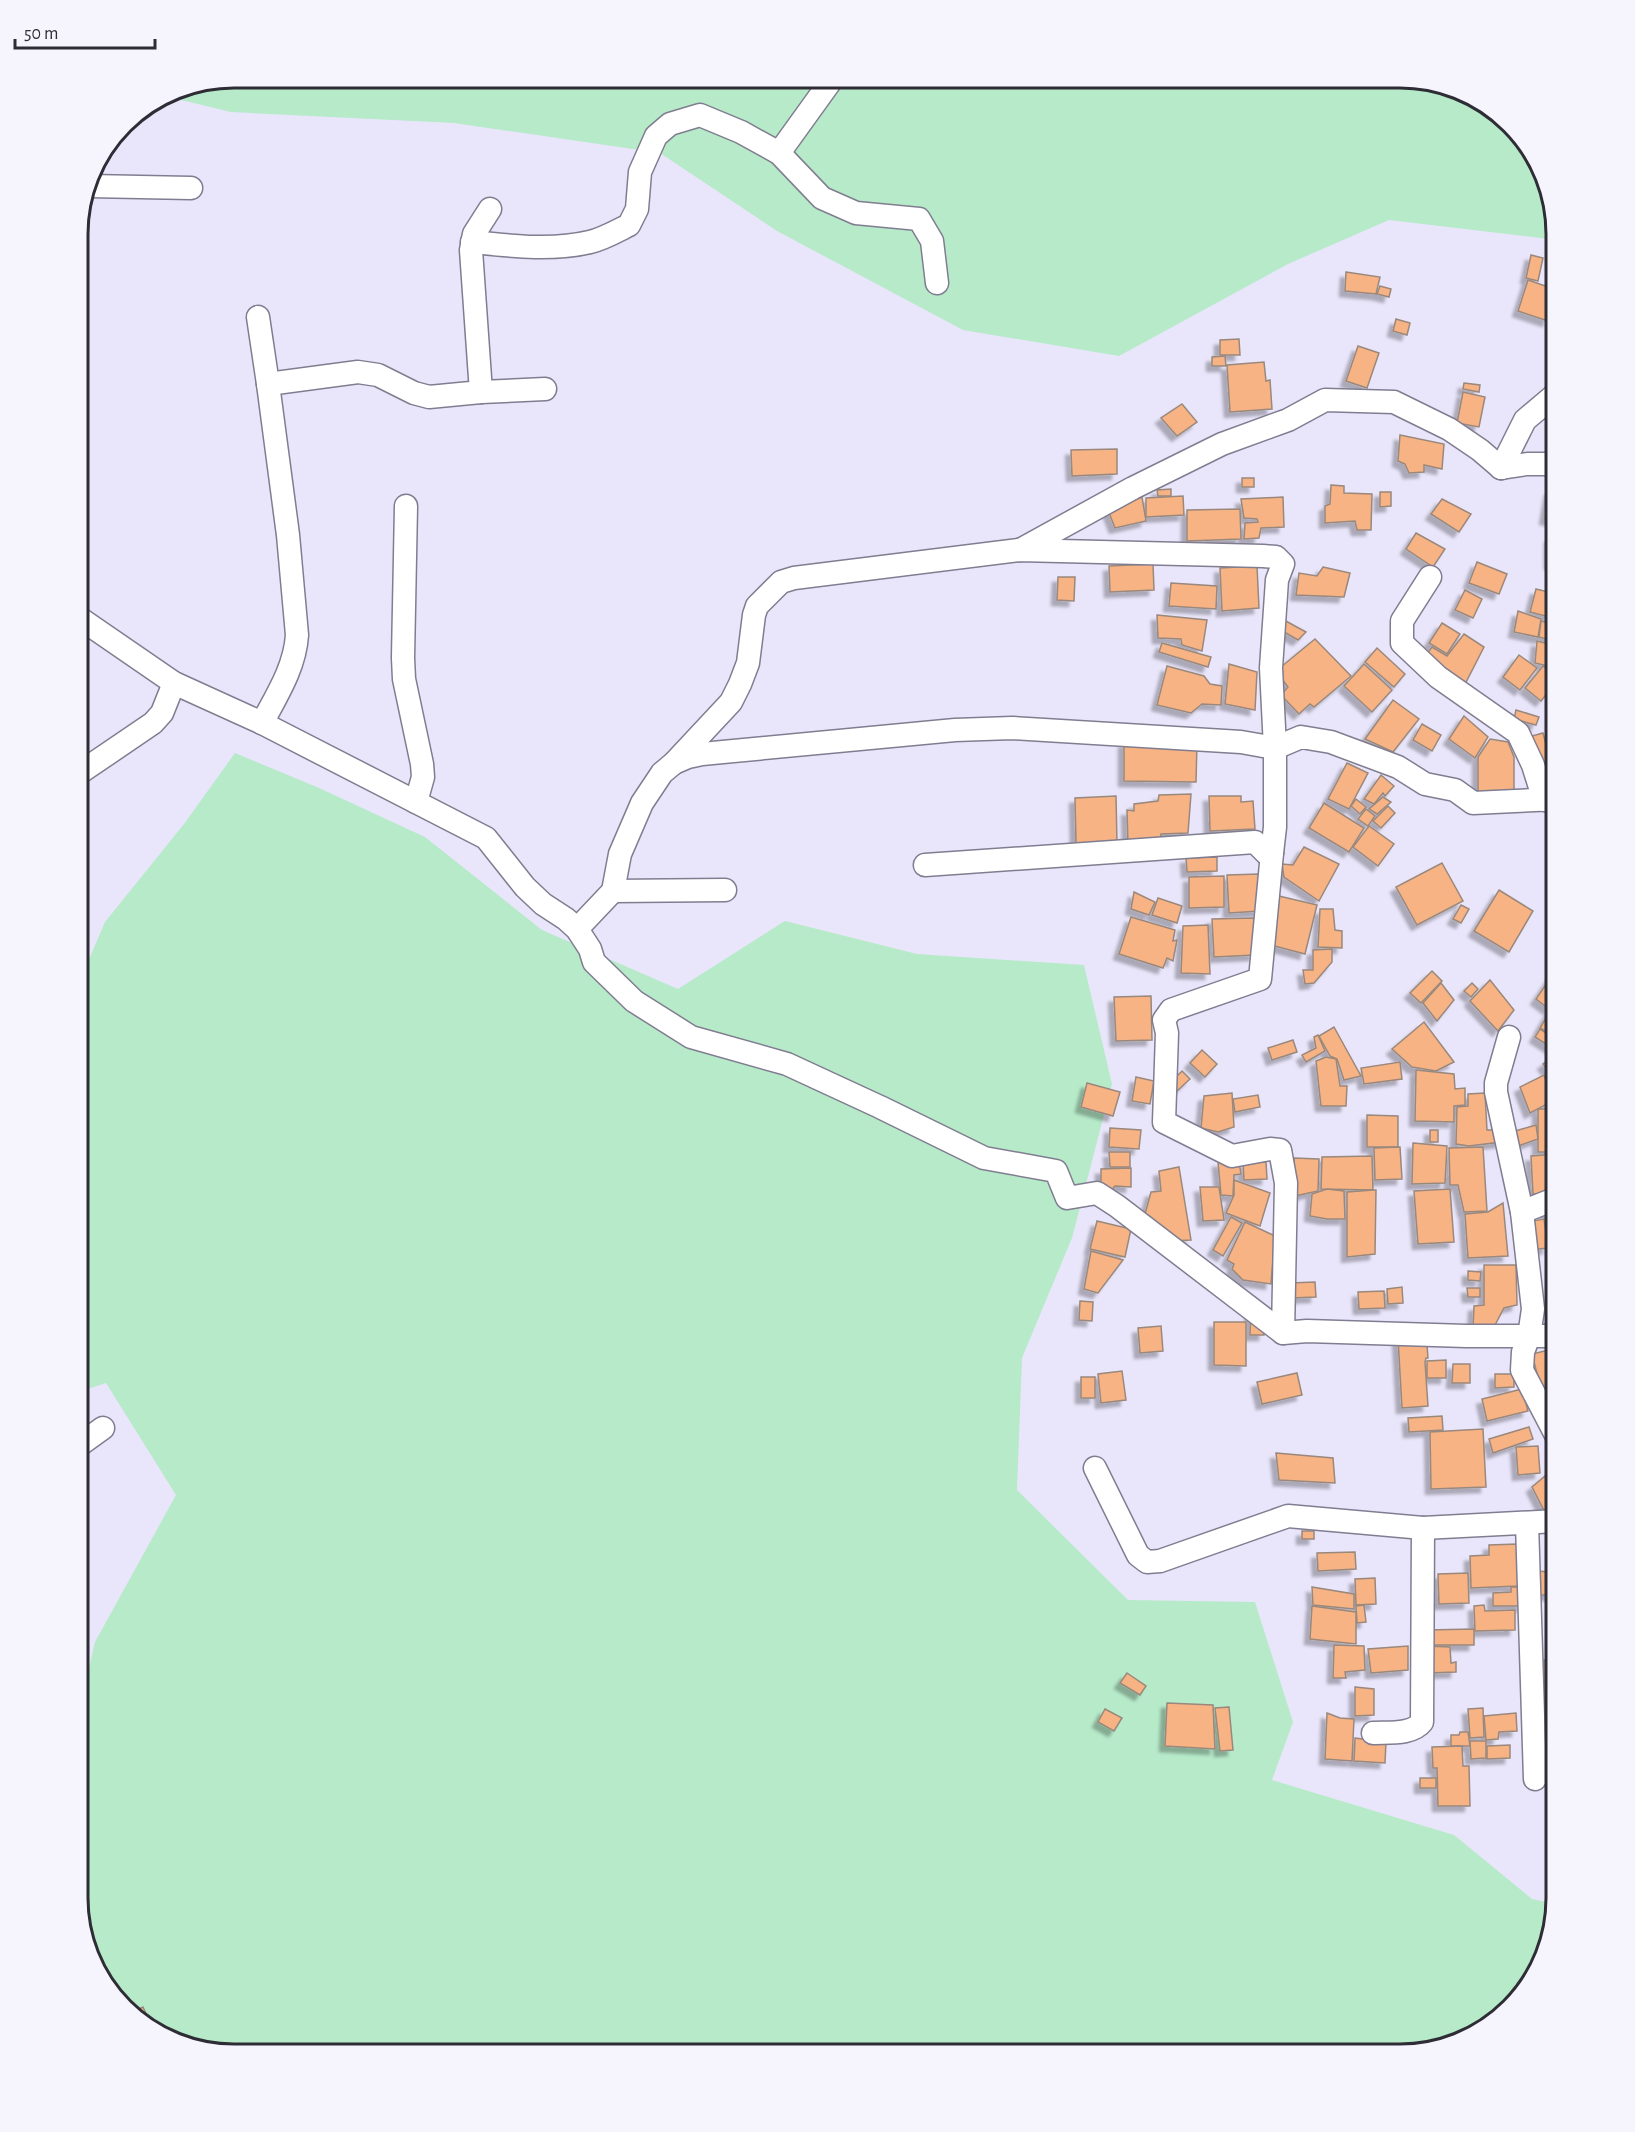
<svg xmlns="http://www.w3.org/2000/svg" width="1635" height="2132" viewBox="0 0 1635 2132" font-family="'Alegreya Sans',sans-serif">
  <defs>
    <filter id="shadow"><feDropShadow dx="-5.5" dy="5.5" stdDeviation="1.5" flood-color="#0004"/></filter>
  </defs>
  <rect width="100%" height="100%" fill="#e9e6fb"/>
  <g fill="#b6eac9">
    <path d="M234,78h1177l68,21 52,49 26,86v6l-168,-20 -101,44 -169,92 -156,-26 -186,-99 -117,-78 -206,-30 -223,-11 -66,-16 10,-6z"/>
    <path d="M235,753l84,35 106,49 117,93 136,59 107,-68 132,33 167,11 28,119 -40,154 -50,120 -5,132 111,110 127,2 38,120 -21,58 182,55 78,64 23,5 -19,72 -49,52 -86,26h-1167l-53,-14 -78,-61 -25,-81v-183l17,-73 81,-147 -70,-112 -28,9v-407l27,-63 79,-98z"/>
  </g>
  <g fill="#f7b384" stroke="#9a887c" stroke-width="1.5" filter="url(#shadow)">
    <path d="M1531,255l12,3 -5,23 -12,-3z"/>
    <path d="M1346,272l34,5 -4,17 -31,-3z"/>
    <path d="M1528,280l29,10 -9,31 -30,-10z"/>
    <path d="M1380,286l11,3 -2,8 -12,-3z"/>
    <path d="M1396,319l14,4 -3,12 -14,-4z"/>
    <path d="M1239,339l1,16h-20v-15z"/>
    <path d="M1358,346l21,7 -12,35 -21,-7z"/>
    <path d="M1225,356l1,10h-14v-9z"/>
    <path d="M1264,362l2,19 4,-1 2,29 -42,3 -3,-47z"/>
    <path d="M1464,383l16,2 -1,7 -16,-3z"/>
    <path d="M1463,392l22,5 -6,30 -22,-4z"/>
    <path d="M1182,404l15,18 -20,14 -16,-18z"/>
    <path d="M1400,435l44,9 -2,25 -18,-4v7l-15,1 -4,-9 -7,-3z"/>
    <path d="M1117,449v25l-45,2 -1,-26z"/>
    <rect x="1242" y="478" width="12" height="9"/>
    <path d="M1331,485l13,1v7l28,1 -1,36h-14l-2,-9 -30,2v-17l5,-2z"/>
    <path d="M1171,489v7h-13l-1,-6z"/>
    <path d="M1550,490l7,1v30l-12,-2z"/>
    <path d="M1380,492h11v14l-11,1z"/>
    <path d="M1183,496l1,19 -38,2v-19z"/>
    <path d="M1142,497l4,24 -31,7 -7,-18z"/>
    <path d="M1283,497l1,30 -23,1 -2,10 -15,1 1,-16 13,-1 -1,-3 -13,-1 -3,-19z"/>
    <path d="M1442,499l29,15 -12,18 -28,-18z"/>
    <path d="M1240,509l1,30 -54,2v-31z"/>
    <path d="M1416,533l29,16 -12,18 -27,-18z"/>
    <rect x="1550" y="537" width="7" height="27"/>
    <path d="M1477,562l30,12 -8,20 -30,-11z"/>
    <path d="M1153,564l1,26 -44,2 -1,-26z"/>
    <path d="M1257,566l2,42 -37,3 -2,-43z"/>
    <path d="M1323,567l27,6 -6,24 -48,-2 3,-22 18,3z"/>
    <path d="M1058,577h17l-1,24 -17,-1z"/>
    <path d="M1171,583l46,3 -1,23 -47,-3z"/>
    <path d="M1536,589l21,5v25l-27,-7z"/>
    <path d="M1465,590l17,9 -9,19 -18,-8z"/>
    <path d="M1518,611l23,8 -3,18 -24,-5z"/>
    <path d="M1157,615l50,5 -5,31 -20,-6 -1,-6 -23,-1z"/>
    <path d="M1284,620l22,12 -8,8 -19,-11z"/>
    <path d="M1541,621l16,4v17l-18,-5z"/>
    <path d="M1442,623l18,11 -13,20 -18,-11z"/>
    <path d="M1464,634l20,13 -20,39 -38,-31 6,-8 15,9z"/>
    <path d="M1315,639l36,37 -37,31 -4,-3 -11,10 -18,-19 7,-8 -12,-16z"/>
    <path d="M1537,641l20,5v22l-22,-5z"/>
    <path d="M1162,643l49,14 -3,10 -49,-15z"/>
    <path d="M1377,648l28,26 -11,13 -29,-25z"/>
    <path d="M1519,655l18,13 -17,22 -17,-13z"/>
    <path d="M1229,664l28,8 -2,38 -30,-6z"/>
    <path d="M1364,664l28,26 -20,22 -28,-26z"/>
    <path d="M1167,666l37,10 6,8 12,2 -1,19 -19,-1 -11,9 -34,-8z"/>
    <path d="M1543,666l14,11v4l-16,20 -16,-13z"/>
    <path d="M1554,689l3,1v35h-5z"/>
    <path d="M1393,700l26,19 -26,33 -28,-13z"/>
    <path d="M1516,710l23,7 -3,8 -22,-6z"/>
    <path d="M1464,716l24,21 -13,21 -26,-19z"/>
    <path d="M1422,724l19,11 -9,16 -19,-11z"/>
    <path d="M1543,733l14,55h-12l-13,-52z"/>
    <path d="M1490,739l18,3 6,15v39h-36v-39z"/>
    <path d="M1124,742l73,1 -1,39 -72,-1z"/>
    <path d="M1347,763l21,10 -19,36 -21,-10z"/>
    <path d="M1381,775l13,11 -9,10 -2,-3 -9,11 -10,-5z"/>
    <path d="M1191,794l-3,39 -27,1 -1,7 -32,5 -1,-36 7,1v-7l24,-3 1,-6z"/>
    <path d="M1116,796l1,46 -41,1 -1,-45z"/>
    <path d="M1209,796h32v6l12,-1 2,28 -45,2z"/>
    <path d="M1383,797l8,5 -14,12 -8,-5z"/>
    <path d="M1356,799l10,8 -6,7 -9,-8z"/>
    <path d="M1324,803l40,25 -15,24 -40,-24z"/>
    <path d="M1388,806l7,7 -14,15 -8,-7z"/>
    <path d="M1366,809l9,7 -7,10 -10,-7z"/>
    <path d="M1369,826l25,18 -16,22 -25,-19z"/>
    <path d="M1304,847l35,17 -20,37 -35,-24 -2,-13 11,1z"/>
    <path d="M1217,857v14l-30,1 -1,-14z"/>
    <path d="M1442,863l21,38 -46,24 -21,-38z"/>
    <path d="M1259,874l1,37 -31,2 -2,-38z"/>
    <path d="M1224,876v31l-35,1v-31z"/>
    <path d="M1499,890l34,21 -24,41 -35,-21z"/>
    <path d="M1134,892l21,10 -6,13 -18,-6z"/>
    <path d="M1279,896l38,9 -12,49 -38,-10z"/>
    <path d="M1158,898l24,8 -5,17 -25,-8z"/>
    <path d="M1461,905l8,4 -8,14 -8,-4z"/>
    <path d="M1320,909h13l2,21 7,1v17l-24,-1z"/>
    <path d="M1131,917l44,13 -2,11 4,-1 -4,21 -6,-3 -4,10 -44,-14z"/>
    <path d="M1254,918l1,37 -41,2 -2,-38z"/>
    <path d="M1208,925l2,49 -29,-1 2,-47z"/>
    <path d="M1332,949v13l-18,21 -9,1 -2,-14h10v-20z"/>
    <path d="M1432,971l10,10 -21,22 -11,-10z"/>
    <path d="M1553,974l4,3v20l-8,12 -13,-10z"/>
    <path d="M1490,980l24,30 -16,21 -28,-30z"/>
    <path d="M1441,983l13,17 -17,21 -14,-18z"/>
    <path d="M1472,983l6,6 -7,8 -7,-6z"/>
    <path d="M1151,996l1,44 -36,1 -2,-44z"/>
    <path d="M1553,1006l4,2v30l-17,-10z"/>
    <path d="M1424,1022l30,40 -18,9 -24,-4 -20,-18z"/>
    <path d="M1334,1027l27,49 -17,4 -7,-21 -7,-3 -11,-20z"/>
    <path d="M1540,1029l17,11 -2,10 -20,-13z"/>
    <path d="M1318,1035l7,16 -19,11 -4,-7 14,-7 -2,-11z"/>
    <path d="M1293,1040l4,12 -25,8 -4,-12z"/>
    <path d="M1202,1050l15,14 -12,13 -15,-14z"/>
    <path d="M1557,1054v25l-2,1 -12,-16z"/>
    <path d="M1326,1057l10,2 4,27h7l-1,20h-25l-5,-45z"/>
    <path d="M1400,1062l2,17 -38,5 -3,-16z"/>
    <path d="M1416,1070l38,4 1,15 10,-1v17l-11,1v16l-39,-1z"/>
    <path d="M1182,1071l8,8 -14,13 -7,-8z"/>
    <path d="M1544,1075l9,26 -23,12 -10,-26z"/>
    <path d="M1136,1077l18,4 -4,23 -18,-3z"/>
    <path d="M1087,1083l33,9 -7,24 -32,-9z"/>
    <path d="M1232,1093l2,34 -16,5 -17,-4 3,-32z"/>
    <path d="M1485,1093l2,37h14v12l-32,4 -13,-2 1,-37 11,-1v-12z"/>
    <path d="M1258,1095l2,12 -25,5 -2,-13z"/>
    <rect x="1538" y="1109" width="19" height="43"/>
    <path d="M1367,1115l31,1v31h-31z"/>
    <path d="M1536,1125l2,14 -20,7 -3,-15z"/>
    <path d="M1110,1128l31,2 -2,19 -30,-2z"/>
    <rect x="1430" y="1130" width="8" height="12"/>
    <path d="M1413,1143l34,3 -2,37 -33,1z"/>
    <path d="M1400,1147l2,32 -27,1 -1,-32z"/>
    <path d="M1483,1147l4,64 -23,1 -6,-27h-8l-1,-37z"/>
    <path d="M1109,1152h21v15h-20z"/>
    <path d="M1557,1154v39l-24,1 -2,-38z"/>
    <path d="M1372,1156l1,34 -52,-1 1,-32z"/>
    <path d="M1294,1158l25,1 -1,32 -23,5z"/>
    <path d="M1218,1162h21l2,12 -7,1 -1,21 -12,-1z"/>
    <path d="M1266,1162l1,17 -23,1 -1,-17z"/>
    <path d="M1179,1167l12,73 -20,1 -26,-27 6,-22 10,-1 -2,-20z"/>
    <path d="M1131,1168v19l-16,-1 -7,8 -7,-7v-18z"/>
    <path d="M1234,1180l36,13 -10,33 -34,-13 8,-18z"/>
    <path d="M1200,1187h19l5,33 -21,1z"/>
    <path d="M1327,1189l17,2 1,28h-18l-17,-3 2,-22z"/>
    <path d="M1450,1189l4,53 -36,2 -4,-53z"/>
    <path d="M1373,1190h3l-1,64 -28,3v-65z"/>
    <path d="M1557,1202v71l-13,-68z"/>
    <path d="M1503,1203l5,53 -40,2 -3,-44 23,-2z"/>
    <path d="M1231,1217l11,6 -19,33 -10,-6z"/>
    <path d="M1544,1219l4,29 -19,2 -3,-28z"/>
    <path d="M1097,1221l34,8 -6,28 -35,-8z"/>
    <path d="M1245,1222l30,14 -4,48 -28,-4 -11,-11 2,-5 -7,-4z"/>
    <path d="M1091,1251l32,9 -25,33 -14,-4z"/>
    <path d="M1484,1265h32l1,40 -13,3 -9,17 -22,2 1,-21 10,-1z"/>
    <path d="M1468,1271l13,1 -1,9 -12,-1z"/>
    <path d="M1315,1282l1,15 -25,1 -1,-15z"/>
    <path d="M1402,1287l1,16 -15,1 -1,-15z"/>
    <path d="M1467,1288h13v9h-12z"/>
    <path d="M1384,1291l1,17 -26,1 -1,-17z"/>
    <path d="M1080,1301l13,1 -1,19 -13,-1z"/>
    <path d="M1251,1305h14l-1,30h-14z"/>
    <path d="M1214,1322h32v44l-32,-1z"/>
    <path d="M1161,1326l2,25 -23,2 -2,-25z"/>
    <path d="M1398,1338l29,7 1,13h-2l-1,4 3,44 -26,2z"/>
    <path d="M1557,1348v41l-15,4 -10,-39z"/>
    <path d="M1446,1360v18h-19v-17z"/>
    <path d="M1453,1364h17v19h-18z"/>
    <path d="M1122,1371l4,29 -25,3 -3,-29z"/>
    <path d="M1297,1373l5,22 -40,9 -5,-22z"/>
    <path d="M1495,1374h19v13l-19,1z"/>
    <rect x="1081" y="1377" width="14" height="21"/>
    <path d="M1522,1389l6,22 -41,10 -5,-22z"/>
    <path d="M1442,1416l1,14 -34,2 -1,-14z"/>
    <path d="M1529,1427l4,12 -40,14 -4,-14z"/>
    <path d="M1483,1429l3,58 -55,2 -1,-57z"/>
    <path d="M1538,1446l2,27 -22,2 -2,-28z"/>
    <path d="M1276,1453l57,5 2,25 -56,-3z"/>
    <path d="M1557,1466v62h-4l-21,-41z"/>
    <rect x="1302" y="1531" width="12" height="8"/>
    <path d="M1517,1544l1,42 -47,2 -1,-32 19,-1v-10z"/>
    <path d="M1355,1552l1,17 -38,2 -1,-18z"/>
    <path d="M1534,1571l20,1 -1,14h4v9h-24z"/>
    <path d="M1468,1573l1,30 -30,1 -1,-30z"/>
    <path d="M1375,1578l1,26 -20,1 -1,-26z"/>
    <path d="M1312,1587l42,7v15l-41,-4z"/>
    <path d="M1511,1587h8l4,19h-30v-13l18,-1z"/>
    <path d="M1364,1605l2,17 -9,1 -1,-17z"/>
    <path d="M1484,1605l1,6 30,-1v20l-40,1 -1,-25z"/>
    <path d="M1312,1606l44,6v32l-46,-5z"/>
    <path d="M1474,1629v16h-47l-1,-15z"/>
    <path d="M1334,1645l30,1 1,24 -20,2 1,6h-13z"/>
    <path d="M1408,1646v24l-37,3 -3,-24z"/>
    <path d="M1427,1646l23,1 1,16 5,-1v10l-29,1z"/>
    <path d="M1544,1660l13,1v42h-13z"/>
    <path d="M1127,1673l19,13 -6,9 -20,-12z"/>
    <path d="M1355,1687l19,2v26l-19,1z"/>
    <path d="M1167,1703l46,2 2,44 -50,-3z"/>
    <path d="M1229,1707l4,43 -13,1 -5,-43z"/>
    <path d="M1483,1708l1,29 -14,1 -2,-29z"/>
    <path d="M1105,1709l17,9 -8,13 -16,-9z"/>
    <path d="M1327,1713l13,5 14,1 -2,42 -27,-2z"/>
    <path d="M1516,1713l1,18 -18,1 -1,7 -12,1 -2,-24z"/>
    <path d="M1460,1732h8l2,14h-19v-11h8z"/>
    <path d="M1355,1738l31,4 -1,21 -31,-2z"/>
    <path d="M1470,1741h16v17l-15,1z"/>
    <rect x="1540" y="1743" width="17" height="27"/>
    <path d="M1510,1745v13l-23,1v-13z"/>
    <path d="M1462,1746l1,20h6l1,40h-32l-1,-38h-4l-1,-21z"/>
    <rect x="1420" y="1778" width="16" height="10"/>
    <path d="M143,2007l10,22h-1l-19,-17z"/>
  </g>
  <g fill="none" stroke-linecap="round" stroke-linejoin="round">
    <defs>
      <g id="street">
        <path d="M779,153l54,-75"/>
        <path d="M89,186l102,2"/>
        <path d="M472,242c39,4 80,9 118,0 13,-3 27,-11 39,-17l8,-16 3,-37 16,-36 14,-12 30,-9 41,17 38,21 43,45 34,15 63,6 13,22 5,42"/>
        <path d="M258,317l10,67 20,151 9,100c-2,32 -20,60 -35,88"/>
        <path d="M268,384l90,-12 20,3 36,18 15,4 52,-5 -10,-142 3,-16 16,-25"/>
        <path d="M481,392l64,-3"/>
        <path d="M1501,468l24,-48 32,-27"/>
        <path d="M1501,468l26,-4h30"/>
        <path d="M406,506l-3,152 1,21 18,85 1,13 -7,25"/>
        <path d="M1020,550l113,-62 89,-44 66,-24 37,-20 69,2 55,27 31,21 21,18"/>
        <path d="M1430,577l-28,44v22l36,34 80,56 15,32 11,35"/>
        <path d="M78,617l96,66 88,40 224,115 39,49 18,17 23,15 11,10 13,20 4,13 40,39 57,36 96,27 93,43 104,51 72,13 11,27 30,-5 20,13 166,127 24,-2 159,5h91"/>
        <path d="M674,763l57,-61 9,-18 8,-21 6,-48 3,-9 24,-24 13,-4 225,-28 244,6 13,1 7,7 -6,16 -6,88 4,80v79l-3,26 -5,1 -12,-12 -330,23"/>
        <path d="M78,774l75,-51 9,-10 12,-30"/>
        <path d="M1272,853l-12,126 -89,31 -7,10 3,13 -3,89 68,34 38,-7 10,1 6,33 -3,150"/>
        <path d="M613,891l112,-1"/>
        <path d="M577,929l36,-38 7,-37 22,-51 20,-30 12,-10 14,-6 14,-3 253,-24 57,-2 229,14 34,6 26,-11 30,5 67,25 27,17 30,6 18,13 84,-4"/>
        <path d="M1509,1037l-13,46v9l26,120 11,97 -4,27 -6,16 -1,18 35,67"/>
        <path d="M1522,1212l35,-14"/>
        <path d="M78,1446l25,-18"/>
        <path d="M1095,1468l43,87 9,7 13,-1 128,-45 135,12 134,-7"/>
        <path d="M1527,1523l8,256"/>
        <path d="M1373,1733c15,-1 39,2 49,-11l1,-194"/>
      </g>
    </defs>
    <use href="#street" stroke="#807d90" stroke-width="25"/>
    <use href="#street" stroke="#fff" stroke-width="22"/>
  </g>
  <path d="M0 0H1635V2132H0ZM234 88H1400A146 146 0 0 1 1546 234V1898A146 146 0 0 1 1400 2044H234A146 146 0 0 1 88 1898V234A146 146 0 0 1 234 88Z" fill="#f6f5fe" fill-rule="evenodd"/>
  <path fill="none" stroke="#2e2d35" stroke-width="3" d="M234 88H1400A146 146 0 0 1 1546 234V1898A146 146 0 0 1 1400 2044H234A146 146 0 0 1 88 1898V234A146 146 0 0 1 234 88Z"/>
  <path d="M15 39v9h140v-9" fill="none" stroke="#2e2d35" stroke-width="3"/>
  <text x="24" y="39" font-size="18" fill="#2e2d35" stroke="#f6f5fe" stroke-width="4.5" paint-order="stroke">50 m</text>
</svg>
